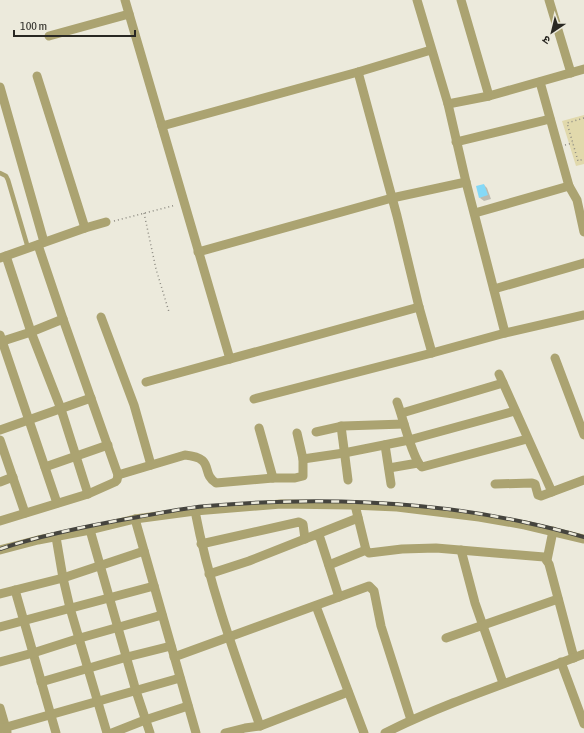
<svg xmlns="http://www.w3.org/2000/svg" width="584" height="733" viewBox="0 0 584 733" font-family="'Asap Condensed','Noto Sans Devanagari',sans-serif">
  <rect width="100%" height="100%" fill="#eceadc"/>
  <path fill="#e1d9ac" d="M584,115v49l-8,2 -14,-45z"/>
  <path fill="#0003" d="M484,185l3,3 4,11 -7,2 -4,-3z"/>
  <path fill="#84d9f7" d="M484,184l4,11 -9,3 -3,-12z"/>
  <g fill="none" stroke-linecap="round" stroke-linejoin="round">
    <g stroke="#8d8b82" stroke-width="1.5" stroke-dasharray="1 3" stroke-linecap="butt">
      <path d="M584,118l-17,5 11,38 6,-2"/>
      <path d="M565,145l8,-2"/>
      <path d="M144,213l12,56 13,43"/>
      <path d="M114,221l62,-16"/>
    </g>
    <path stroke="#aba371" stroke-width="4.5" d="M0,173l6,3 2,4 20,68"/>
    <g stroke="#aba371" stroke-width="9">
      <path d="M125,0l105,359"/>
      <path d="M417,0l31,104 18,78 39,151"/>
      <path d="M461,0l28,96"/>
      <path d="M549,0l22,73"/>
      <path d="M49,36l80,-22"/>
      <path d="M358,72l39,144 22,91 13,46"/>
      <path d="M37,76l48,152"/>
      <path d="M540,82l29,104 8,14 7,32"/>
      <path d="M0,87l44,155"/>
      <path d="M448,104l41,-8 95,-27"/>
      <path d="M162,126l196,-54 73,-22"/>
      <path d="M456,142l94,-23"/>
      <path d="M475,213l94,-27"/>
      <path d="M198,252l194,-54 74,-16"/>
      <path d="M6,256l25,76 30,77 27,85"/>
      <path d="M0,258l85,-30 21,-6"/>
      <path d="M494,289l90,-26"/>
      <path d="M101,317l33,88 17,60"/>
      <path d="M0,335l57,168"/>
      <path d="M0,342l31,-10 32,-13"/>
      <path d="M555,358l29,77"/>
      <path d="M499,374l53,118"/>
      <path d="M146,382l273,-75"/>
      <path d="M254,399l178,-46 73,-20 79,-18"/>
      <path d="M397,402c5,12 16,59 25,65l105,-28"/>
      <path d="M402,413l101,-30"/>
      <path d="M341,426l7,54"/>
      <path d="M259,428l14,50"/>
      <path d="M0,430l91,-32"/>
      <path d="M316,432l27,-6 61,-2"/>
      <path d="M297,433l6,26 41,-6 65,-13 106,-29"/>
      <path d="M0,440l25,73"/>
      <path d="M385,445l6,39"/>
      <path d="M45,467l63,-22"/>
      <path d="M389,468l29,-5"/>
      <path d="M118,475l67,-20c31,3 15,18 31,28l57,-5h22l8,-2v-17"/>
      <path d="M0,482l13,-5"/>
      <path d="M495,484l37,-1 3,1 3,11 3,1 43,-16"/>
      <path d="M355,505l11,45 3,3 33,-4 34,-1 108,9 5,7 25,94"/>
      <path d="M195,511c14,74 40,145 65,215"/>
      <path d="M135,519l61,214"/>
      <path d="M0,521l88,-27 27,-12 2,-2 1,-5 -55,-156 -25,-74"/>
      <path d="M90,530l46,161 14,42"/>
      <path d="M316,535l4,3 19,59"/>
      <path d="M56,537l7,41 7,30 37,125"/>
      <path d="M201,544l98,-22 4,2 2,15"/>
      <path d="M0,550l38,-10 52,-10 45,-11 60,-8 86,-7 70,1 46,2 82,10 46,8 59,14"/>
      <path d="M461,550l14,53 28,80"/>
      <path d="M547,560l6,-29"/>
      <path d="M329,565l37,-15"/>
      <path d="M209,574l40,-13 109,-43"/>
      <path d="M15,590l41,143"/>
      <path d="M0,594l63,-16 81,-27"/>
      <path d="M316,606l48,127"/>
      <path d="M0,627l154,-41"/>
      <path d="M446,638l112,-39"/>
      <path d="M174,657l195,-71 5,5 7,35 30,94"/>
      <path d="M0,662l33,-9 47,-15 82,-23"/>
      <path d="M561,662l23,62"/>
      <path d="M41,682l86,-25 44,-11"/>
      <path d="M0,708l7,24"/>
      <path d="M0,729l180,-51"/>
      <path d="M112,733l33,-13 43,-14"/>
      <path d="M225,733l20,-5 15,-2 88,-34"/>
      <path d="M385,733c64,-32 132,-53 199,-79"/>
    </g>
    <defs>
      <path id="rail" d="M0,549c45,-15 92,-24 138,-32 23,-4 46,-9 69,-11 104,-9 219,-6 321,17 19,4 38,9 56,14"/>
    </defs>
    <use href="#rail" stroke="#45443e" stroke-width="4"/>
    <use href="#rail" stroke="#eceadc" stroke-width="2.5" stroke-dasharray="8" stroke-linecap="butt"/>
  </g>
  <g transform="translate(552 32) rotate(215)" stroke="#eceadc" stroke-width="3" paint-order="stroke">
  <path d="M0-3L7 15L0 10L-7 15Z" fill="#292823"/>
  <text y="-6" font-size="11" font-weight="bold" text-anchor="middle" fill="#292823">उ</text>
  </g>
  <path d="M14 30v6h121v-6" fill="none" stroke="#292823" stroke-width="2"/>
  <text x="20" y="30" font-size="12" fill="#292823" stroke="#eceadc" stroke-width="3" paint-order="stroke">100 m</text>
</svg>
